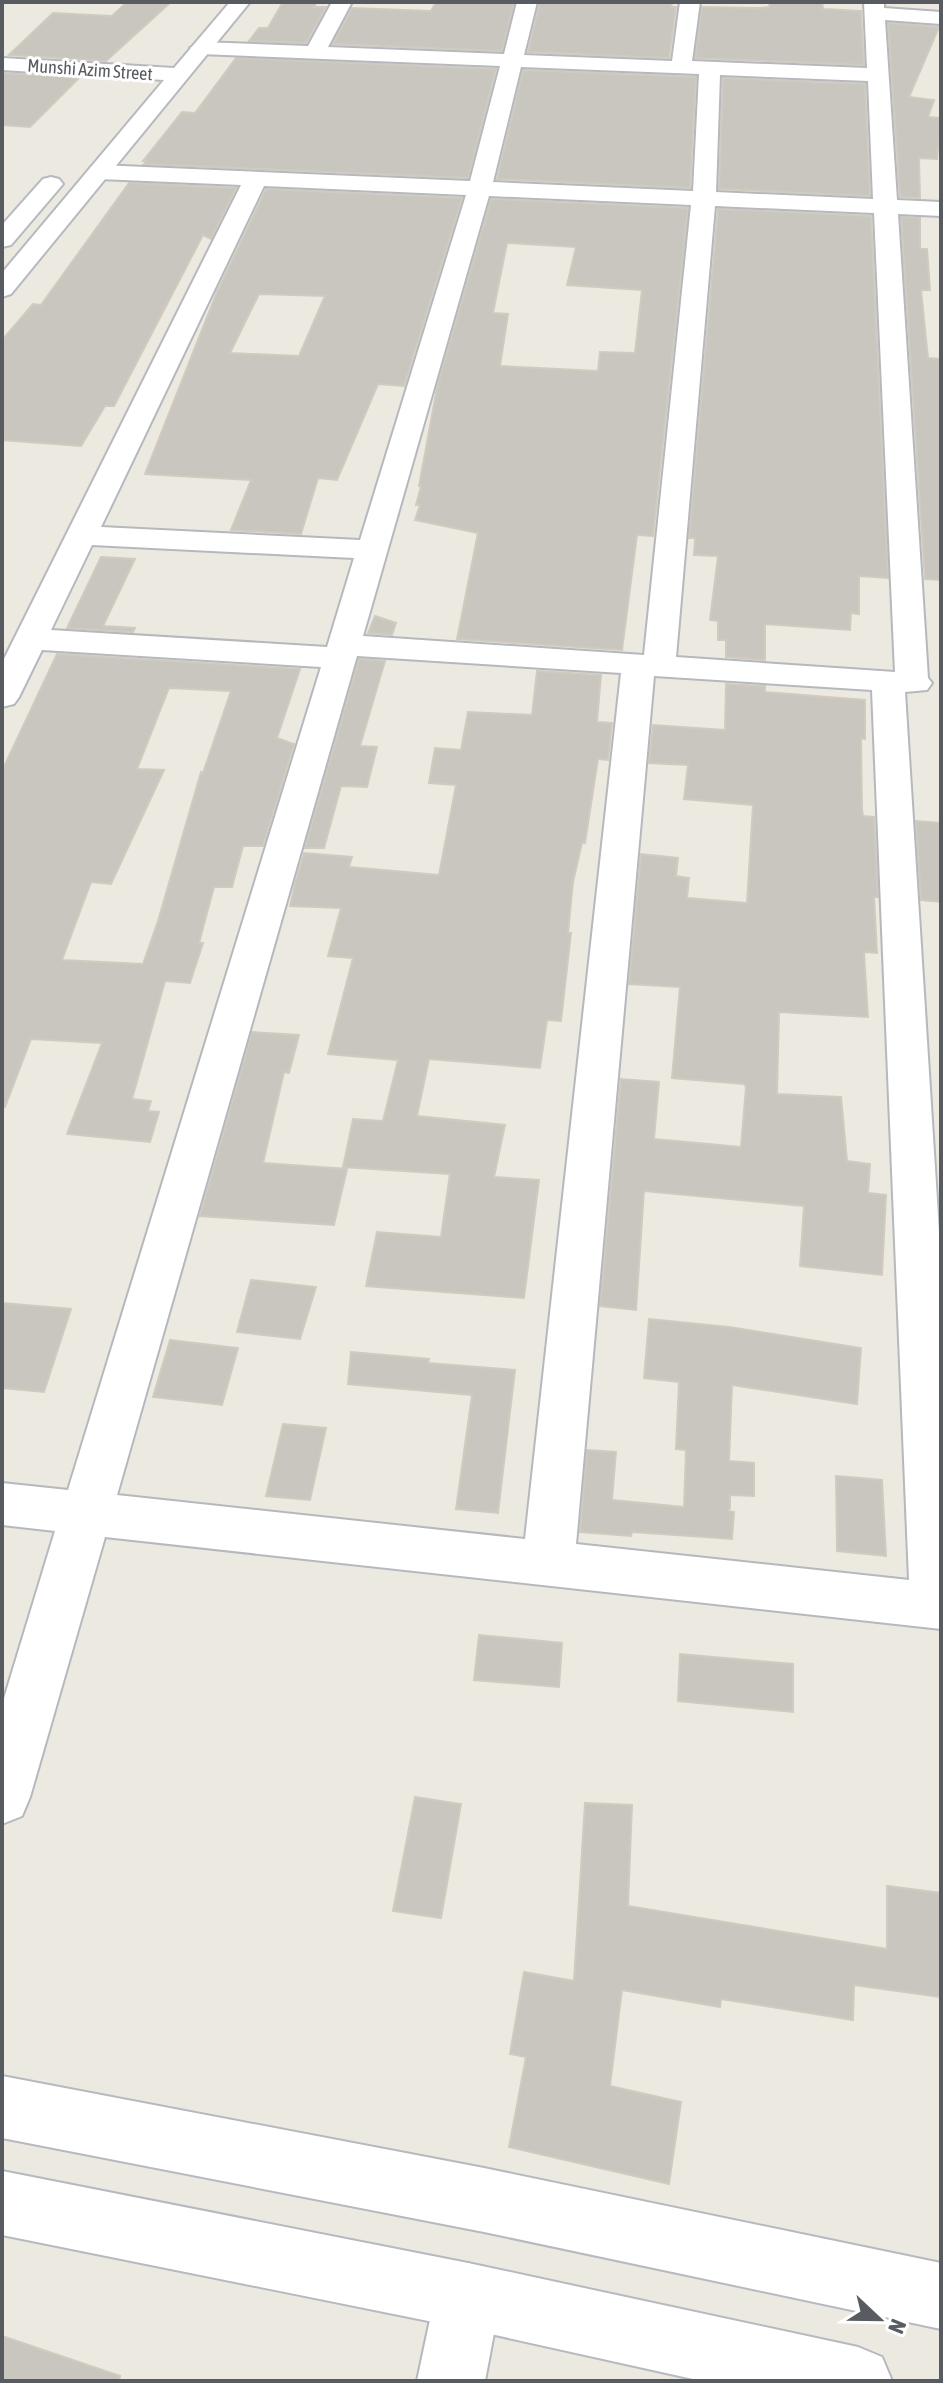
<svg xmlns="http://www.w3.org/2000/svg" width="943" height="2383" viewBox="0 0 943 2383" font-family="'Asap Condensed',sans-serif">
  <rect width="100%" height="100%" fill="#eceae0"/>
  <g fill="#c9c6bf" stroke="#d0cbbe" stroke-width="2" fill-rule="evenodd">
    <path d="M127,2h44l-65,59 -97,-6 44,-42 59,3z"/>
    <path d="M283,2h34l-3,5h12l-20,36 -57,-2 10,-13h9z"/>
    <path d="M436,2h78l-12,49 -169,-7 19,-36 79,3z"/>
    <path d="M540,2l132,1 -1,4h5l-7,51 -141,-6z"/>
    <path d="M770,2h52l1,7 38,2 3,54 -169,-7 7,-51 58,1 9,-1z"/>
    <path d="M888,23l51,4 -30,70 25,3 -6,17 13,1 -4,41 -18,-1 1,40 -20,-1z"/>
    <path d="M236,58l260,11 -28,109 -324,-14 2,-3h-3l39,-49 13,1z"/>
    <path d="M523,70l173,7 -6,111 -193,-9z"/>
    <path d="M2,73l77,5 -49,49 -28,-2z"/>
    <path d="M723,78l142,6 5,112 -151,-7z"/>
    <path d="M129,183l107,5 -25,51 -8,-4 -89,171h-9l-24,40 -79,-6v-100l31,-36 8,1z"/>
    <path d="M266,189l196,9 -58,188 -26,-2 -41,96 -19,-2 -17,56 -70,-4 20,-50 -106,-6 72,-182zM259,294l66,2 -26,60 -69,-3z"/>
    <path d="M491,199l197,9 -35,328 -16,-1 -15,115 -165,-11 21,-106 -63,-13 5,-15h-4l5,-19h-2l18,-98zM507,243l69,4 -9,38 75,5 -7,63 -35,-1 -2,19 -98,-5 8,-52 -15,-1z"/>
    <path d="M718,209l153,7 17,362 -29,-2v38l-8,-1 -1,17 -85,-6v36l-39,-3v-17h-8v-19l-8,-1 8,-64 -24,-1 1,-17h-6z"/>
    <path d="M901,217l19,1v31h7l3,41h-9l7,68 13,1v221l-16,-1z"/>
    <path d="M101,557l34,2 -32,67 32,2 -2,4 -66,-4z"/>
    <path d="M375,616l21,7 -4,12 -24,-2z"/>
    <path d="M57,654l243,15 -23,69 17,6 -31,102h-20l-11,41h-18l-15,56h4l-13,40 -25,-2 -33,118 19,2 -3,10 11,1 -9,30 -83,-8 35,-91 -71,-4 -26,68h-3v-336zM169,688l62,3 -28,82 -2,-1 -43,149 -15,43 -81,-4 29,-78 20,2 53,-114 -27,-1z"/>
    <path d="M359,659l26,2 -25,85 17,1 -10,40 -26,-1 -17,62h-19z"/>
    <path d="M537,671l64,4 -4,47 15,1 -4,37 -10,-1 -13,84h-3l-9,39 -5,51h3l-10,88 -14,-1 -7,48 -111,-9 -12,57 88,9 -11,52 45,3 -15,118 -158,-12 11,-54 64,5 9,-63 -107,-7 10,-48 30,2 15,-61 -70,-6 25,-96 -25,-2 13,-48 -51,-2 5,-22 9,-31 48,4 -3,10 90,8 17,-90 -27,-2 6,-35 26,2 7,-38 64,3z"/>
    <path d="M726,684l39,2v6l100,8v39l-4,-1 1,71 1,7 11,1 4,80h-4l3,56 -13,-1 4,65 -89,-5 -2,82 64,3 6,64 23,3 -2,29 18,2 -4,80 -82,-9 4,-60 -160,-15 -8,119 -36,-4 21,-227 38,3 -5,57 87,8 5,-60 -2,-3 -72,-6 8,-91 -51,-3 12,-130 37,4 -2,18 13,2 -2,20 60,5 6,-98 -69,-6 4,-34 -39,-2 4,-38 72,5z"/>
    <path d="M916,821l25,2v79l-20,-2z"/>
    <path d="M252,1032l47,3 -10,38 -5,-1 -21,91 84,6 -13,56 -134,-9z"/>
    <path d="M251,1280l65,7 -16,52 -63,-7z"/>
    <path d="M2,1303l69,6 -27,83 -42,-4z"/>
    <path d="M649,1319l80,8 132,21 -4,56 -125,-19 -3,76 25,2v33l-24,-1v13l-2,3 6,1 -2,27 -100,-7 -1,4 -51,-4 7,-82 29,2 -4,48 72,7 2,-57 -10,-1 3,-67 -35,-4z"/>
    <path d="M170,1340l68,8 -16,57 -69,-8z"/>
    <path d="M351,1352l78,7 -1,4 87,7 -17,143 -42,-4 16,-114 -124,-11z"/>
    <path d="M283,1424l43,4 -16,72 -44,-4z"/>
    <path d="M836,1476l46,4 4,76 -49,-5z"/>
    <path d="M479,1635l83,8 -3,44 -85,-7z"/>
    <path d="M680,1654l113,10v48l-115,-11z"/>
    <path d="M415,1797l46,7 -20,114 -48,-7z"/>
    <path d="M585,1803l47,2 -4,101 259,43v-63l54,7v104l-87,-12 -1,35 -132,-21 -1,8 -98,-17 -12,96 71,16 -12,82 -160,-37 17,-90 -16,-3 14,-82 50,9z"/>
    <path d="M2,2336l118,40 -1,5h-117z"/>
  </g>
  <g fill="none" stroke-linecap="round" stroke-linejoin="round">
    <defs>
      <g id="street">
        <path d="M332,2h20l-24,45 176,7 13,-52h20l-13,53 148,6 8,-59h20l-8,59 175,7 -3,-66h20v6l57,4v12l-56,-4 12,180 44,2v14l-43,-2 30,464 4,5 -5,7 -22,2 36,571v366l-836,-92 -75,260 -8,19 -20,8v-119l53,-174 -53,-6v-42l66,7 253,-823 -279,-17 -23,47 -5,7 -12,3v-44l239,-478 -142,-6 -8,-2 -3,-5 3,-5 8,-2 371,16 30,-115 -300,-12 -10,-6 10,-6 108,4zM521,67l178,7 -6,117 -200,-9zM720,75l148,6 5,118 -157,-7zM264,186l202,9 -106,345 -259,-13zM489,196l202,9 -47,450 -281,-19zM715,206l159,7 21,459 -219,-15zM92,545l262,13 -27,89 -276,-17zM357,656l264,17 -96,866 -408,-44zM654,676l218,14 37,890 -333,-36z"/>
        <path d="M468,2263l24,9 9,24 -16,85h-68l18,-85 9,-24z"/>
      </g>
      <g id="secondary">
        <path d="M230,2h20l-239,292 -9,3v-24l162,-193 -162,-10v-12l172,10z"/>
        <path d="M51,177l8,2 4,5 -52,61 -9,2v-22l41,-46z"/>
        <path d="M2,2076l482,92 457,95v66l-457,-97 -482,-94z"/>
        <path d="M2,2171l466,92 390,84 24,10 10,24h-190l-234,-52 -466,-94z"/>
      </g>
    </defs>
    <use href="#street" stroke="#b5b8bd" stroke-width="4"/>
    <use href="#secondary" stroke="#b6b9bf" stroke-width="4"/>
    <use href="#street" fill="#fff" fill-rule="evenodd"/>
    <use href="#secondary" fill="#fff" fill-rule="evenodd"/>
  </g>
  <g text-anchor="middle" stroke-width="6" stroke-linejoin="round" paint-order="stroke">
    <g font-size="18" fill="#585c61" stroke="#fff">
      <text transform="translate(90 70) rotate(4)" y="6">Munshi Azim Street</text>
    </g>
  </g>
  <rect width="943" height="2383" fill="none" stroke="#585c61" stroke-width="8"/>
  <g transform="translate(879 2319) rotate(112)" stroke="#ffffff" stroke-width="6" paint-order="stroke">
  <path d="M0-6L14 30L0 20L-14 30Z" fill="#585c61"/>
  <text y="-12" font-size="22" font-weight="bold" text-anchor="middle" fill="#585c61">N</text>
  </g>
</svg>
